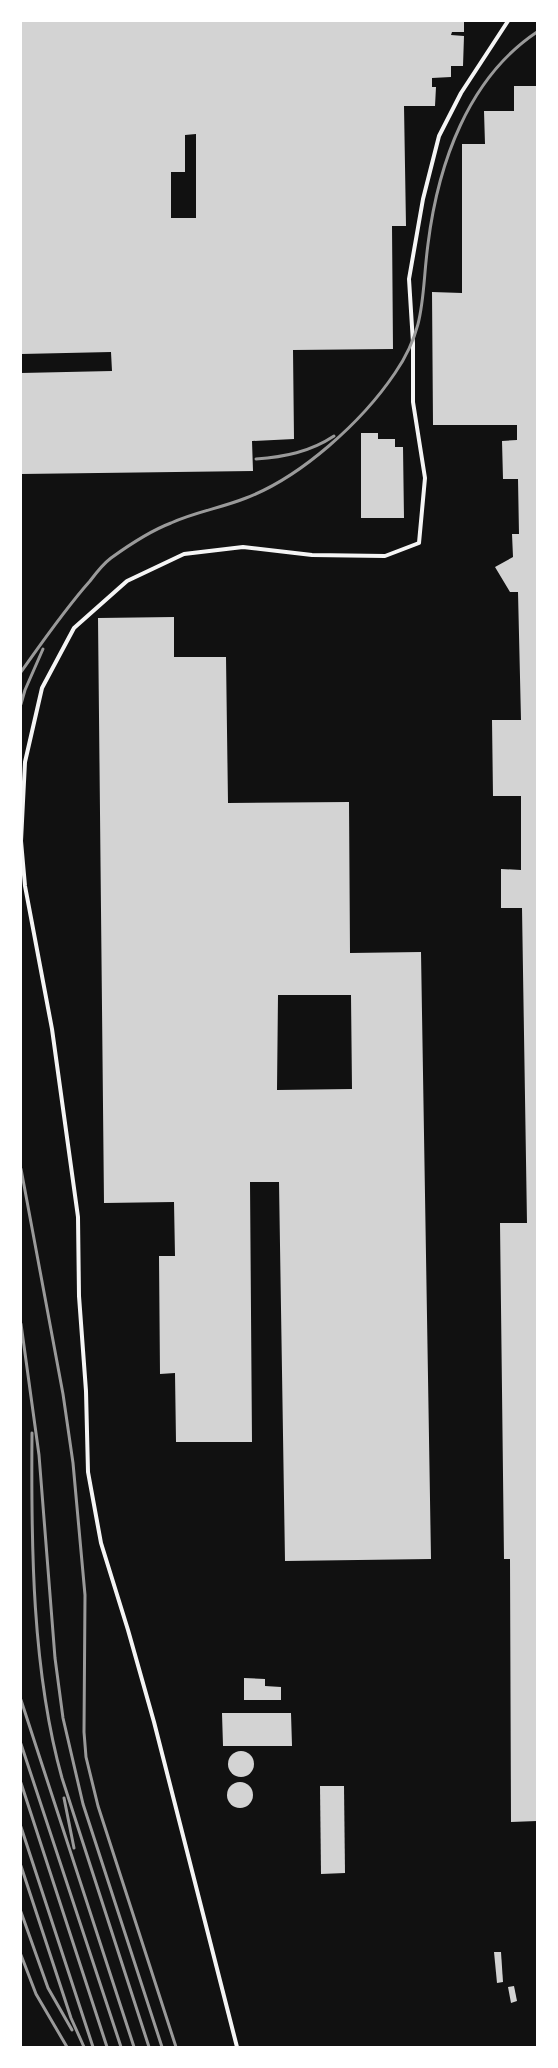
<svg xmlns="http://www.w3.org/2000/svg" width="558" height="2068" viewBox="0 0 558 2068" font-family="'Source Serif 4',serif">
  <rect width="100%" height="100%" fill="#111"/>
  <g fill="#d3d3d3" fill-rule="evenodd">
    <path d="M21,21h443v11h-12l-1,3 13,1 -1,30h-12v11l-19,1v9h4l-1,19h-31l2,120h-14l1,123 -100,1 1,89 -42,2 1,30 -232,3v-101l91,-2 -1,-19 -90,2zM196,134v84h-25v-46h14v-37z"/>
    <path d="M514,86h23v1735l-26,1 -1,-263h-6l-4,-336h27l-5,-315h-21v-39l20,1v-74h-28l-1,-76h29l-3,-128h-8l-15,-25 18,-10 -1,-23h7l-1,-55h-15l-1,-38 15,-1v-15h-84l-1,-133 30,1v-149h23l-1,-33h30z"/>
    <path d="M361,433h17v6h17v8h8l1,71h-43z"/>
    <path d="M174,617v40h52l2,146 121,-1 1,151 71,-1 10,607 -146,2 -6,-379h-29l2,260h-76l-1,-69 -15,1 -1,-118h16l-1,-54 -70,1 -6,-585zM278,995h73l1,94 -75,1z"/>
    <path d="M244,1678l21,1v7l16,1v13h-37z"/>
    <path d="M222,1713h69l1,33h-69z"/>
    <circle cx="241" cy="1764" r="13"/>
    <circle cx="240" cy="1795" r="13"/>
    <path d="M320,1786h24l1,87 -24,1z"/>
    <path d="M494,1952h7l2,30 -6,1z"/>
    <path d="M514,1986l3,15 -6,2 -3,-16z"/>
  </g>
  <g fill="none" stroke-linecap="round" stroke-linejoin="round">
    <path stroke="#f5f5f5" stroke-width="4" d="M237,2047l-83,-325 -26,-92 -27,-87 -13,-71 -2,-81 -7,-95 -1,-79 -26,-188 -27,-143 -4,-45 4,-79 17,-74 32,-60 53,-47 57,-27 59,-7 69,8 73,1 34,-13 6,-65 -12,-76v-59l-4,-64 14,-80 16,-63 22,-43 47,-72"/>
    <g stroke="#9a9a9a" stroke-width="3">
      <path d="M256,459c28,-2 54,-7 78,-23"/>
      <path d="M21,672c22,-31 44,-63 69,-91 6,-8 13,-17 21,-23 18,-13 39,-27 60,-35 24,-11 50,-15 75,-25 55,-21 116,-76 149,-125 32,-47 26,-77 33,-129 10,-80 40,-166 109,-212"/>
      <path d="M21,704l4,-14 18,-41"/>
      <path d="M21,1169l42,225 10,69 12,132 -1,137 2,25 12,49 78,241"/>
      <path d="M21,1324l18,131 16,203 8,60 20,86 79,243"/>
      <path d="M32,1433c-1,112 0,238 30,345l87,269"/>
      <path d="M21,1700l113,347"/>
      <path d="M21,1744l100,303"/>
      <path d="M21,1783l86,264"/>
      <path d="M64,1798l10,50"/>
      <path d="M21,1827l72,220"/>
      <path d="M21,1866l50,152 13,29"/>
      <path d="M21,1912l27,76 24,42"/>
      <path d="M21,1955l15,39 31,53"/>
    </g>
  </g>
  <rect width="558" height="2068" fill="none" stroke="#ffffff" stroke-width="44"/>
</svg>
